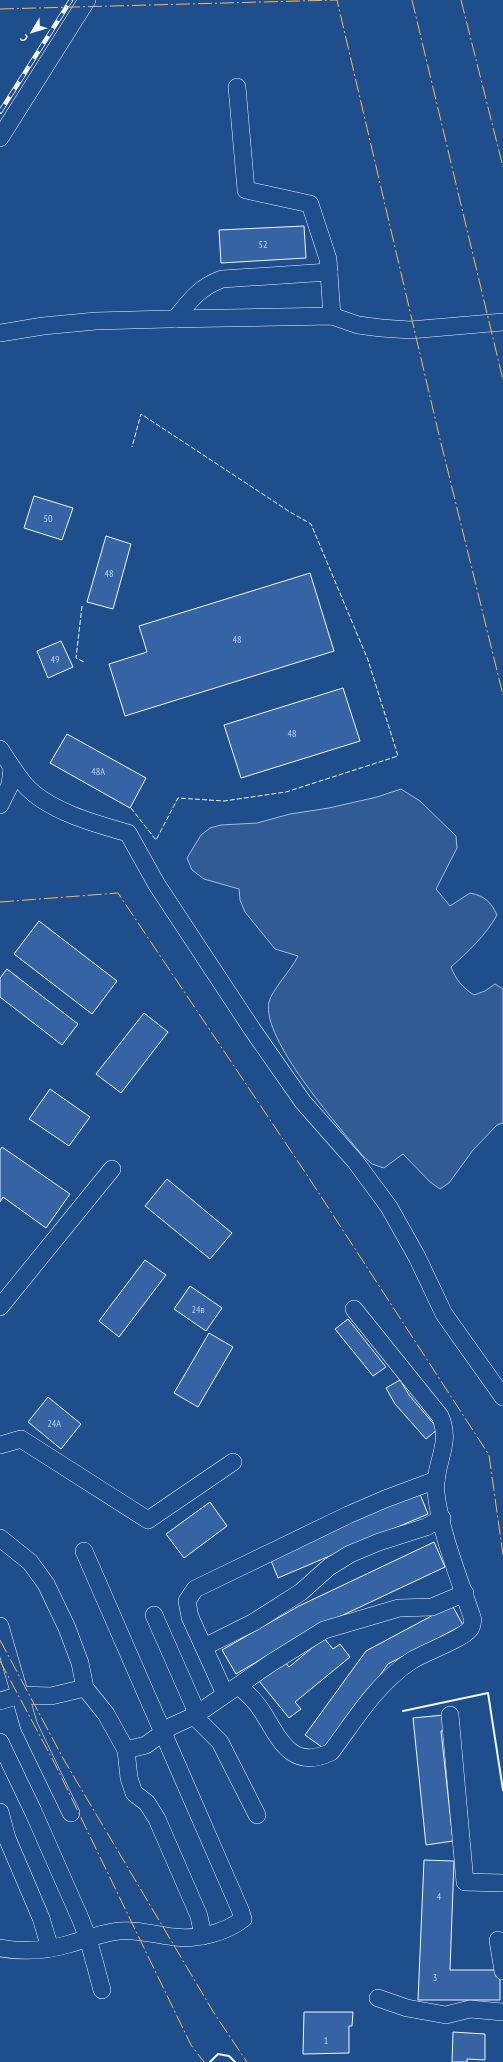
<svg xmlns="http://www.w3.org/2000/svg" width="503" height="2062" viewBox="0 0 503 2062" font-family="'PT Sans Narrow',sans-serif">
  <rect width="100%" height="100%" fill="#1f4e8c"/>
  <path fill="#305b95" stroke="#a8bbd7" d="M401,789l19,12 36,35 1,12 -21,41 14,17 20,-13c15,3 21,9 27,22 -11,20 -29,37 -46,52 5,13 11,20 23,28l11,-4 10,-7 8,5v134l-6,2 -24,25 -24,33 -9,6 -10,-7 -27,-28 -19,14 -12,-4 -10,-9c-24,-30 -101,-116 -93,-153 2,-11 23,-33 29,-46l-23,-7 -30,-37 -5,-12 -1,-11 -35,-10 -12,-9 -5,-12 14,-23 9,-7 11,-3 36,-2 33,-9 39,-6 48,-11z"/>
  <g fill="#3563a3" stroke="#f2f6ff">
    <path d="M304,226l2,32 -85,5 -2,-33z"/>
    <path d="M34,496l39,12 -11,32 -38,-12z"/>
    <path d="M106,536l25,8 -18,65 -26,-7z"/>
    <path d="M310,573l24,78 -209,65 -16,-52 38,-12 -8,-26z"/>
    <path d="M61,641l12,26 -25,11 -11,-27z"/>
    <path d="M343,688l17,53 -119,37 -17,-53z"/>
    <path d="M67,734l79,44 -16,30 -80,-45z"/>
    <path d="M39,921l78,60 -25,33 -78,-60z"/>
    <path d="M7,969l71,55 -16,21 -62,-48v-19z"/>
    <path d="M144,1013l24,19 -47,61 -25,-19z"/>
    <path d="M50,1089l40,28 -21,29 -40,-27z"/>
    <path d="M2,1147l68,47 -24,34 -43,-31 -3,5v-52z"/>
    <path d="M167,1179l65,54 -22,26 -65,-53z"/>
    <path d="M145,1260l21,15 -47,62 -20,-16z"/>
    <path d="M190,1286l32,22 -16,23 -32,-22z"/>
    <path d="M348,1319l38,48 -13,9 -38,-47z"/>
    <path d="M209,1333l24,14 -35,60 -24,-14z"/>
    <path d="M400,1380l9,15 29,34 -12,10 -31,-35 -9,-16z"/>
    <path d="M48,1397l33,27 -20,25 -33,-27z"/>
    <path d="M418,1489l10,25 -150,64 -10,-25z"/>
    <path d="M210,1502l17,24 -43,32 -18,-24z"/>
    <path d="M434,1542l11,25 -136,64 -73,43 -14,-24 77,-44z"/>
    <path d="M452,1605l11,20 -75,39 -62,86 -21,-15 61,-84z"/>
    <path d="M324,1638l9,11 7,-5 10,13 -55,45 6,7 -12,9 -30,-37 25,-20 5,6z"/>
    <path d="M444,1715l2,15 -5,1 12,110 -27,4 -13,-127z"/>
    <path d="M424,1860l30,1 -4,109h50v30h-82z"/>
    <path d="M304,2012h49l-1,14h-3v27l-46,1z"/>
    <path d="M453,2032l32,2v26l-18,-1v3h-15z"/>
  </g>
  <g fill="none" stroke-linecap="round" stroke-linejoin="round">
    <defs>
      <g id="minor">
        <path d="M237,87l9,103 64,14 18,55 4,57"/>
        <path d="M0,138l87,-138"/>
        <path d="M175,319c16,-19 23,-31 47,-40l107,-7"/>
        <path d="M0,333l43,-7 53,-5 72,-2 164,-3 26,9 23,3 29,2 93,-8"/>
        <path d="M0,749c8,12 16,25 25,36 23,26 71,39 103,48l29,52 95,144 51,73 52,59 34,46 28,50 27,57 59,83"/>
        <path d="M0,805l10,-20 2,-17"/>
        <path d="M0,1307l112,-138"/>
        <path d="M0,1445l21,-6 127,81 85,-58"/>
        <path d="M0,1538l30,24 16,22 21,44 13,35 5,25 21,26 20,36 3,28 5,15 13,10 10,16 42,97 4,20"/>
        <path d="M154,1615l43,98"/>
        <path d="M0,1626l29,100 42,87"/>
        <path d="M204,1647l50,-25 47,-30 28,-25 21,-13 29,-12 47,-15 16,-9"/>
        <path d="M238,1686c11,8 20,18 27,30 16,27 29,54 66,36 24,-32 46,-69 80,-91 14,-9 50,-21 59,-32 2,-2 2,-6 3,-9 -13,-40 -32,-85 -37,-127 -3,-30 17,-48 4,-77l-86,-107"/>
        <path d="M225,1694l-35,-77 -3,-16 8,-12 153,-74 37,-16 51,-19"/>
        <path d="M0,1701l20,-6 31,1 34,-8"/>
        <path d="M450,1715l15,167 38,1"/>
        <path d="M194,1716l26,26 37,73"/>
        <path d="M0,1742l33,69 47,107 8,20 14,52"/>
        <path d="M126,1750l20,-5 26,-19 22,-10 77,-53 53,-33 75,-22 33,-1 33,-14"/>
        <path d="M0,1812l7,26 34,80 9,30"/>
        <path d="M498,1940l5,31"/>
        <path d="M0,1948c23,4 46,3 69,-4 17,-5 33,-11 50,-13 19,-2 36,4 55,6 22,3 51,-4 69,-18l-2,-7 -157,-361"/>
        <path d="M378,1998l29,10 39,7 24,-6 33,3"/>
      </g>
    </defs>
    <use href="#minor" stroke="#f2f6ff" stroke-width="18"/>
    <use href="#minor" stroke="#1f4e8c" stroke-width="17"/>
    <defs>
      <path id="rail" d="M0,112l71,-112"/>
    </defs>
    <use href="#rail" stroke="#f2f6ff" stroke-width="4.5"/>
    <use href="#rail" stroke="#1f4e8c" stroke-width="3" stroke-dasharray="9" stroke-linecap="butt"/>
    <g stroke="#f2f6ff" stroke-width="1" stroke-dasharray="5 2" stroke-linecap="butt">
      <path d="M82,606l-6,52 8,4"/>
      <path d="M131,808l25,32 22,-42 46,3 62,-9 112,-36 -30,-96 -57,-136 -21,-12 -149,-98 -9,33"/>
    </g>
    <g stroke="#f2f6ff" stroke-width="2">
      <path d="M403,1711l85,-18 15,97"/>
      <path d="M210,2062l8,-8 11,2 6,6"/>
    </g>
    <g stroke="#ffb74d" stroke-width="1" stroke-dasharray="14 3 2 3" stroke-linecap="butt">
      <path d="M412,0l91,380"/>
      <path d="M461,0l42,167"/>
      <path d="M0,9l337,-9 102,435 64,260"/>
      <path d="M0,902l118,-9 189,282 182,280 14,100"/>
      <path d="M0,1640l64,120 150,253 33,49"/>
      <path d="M0,1661l55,103 136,281 13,17"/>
    </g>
  </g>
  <g text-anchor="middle" stroke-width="3" stroke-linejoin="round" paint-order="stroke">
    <g font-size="10" fill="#c3d1e8">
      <text x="263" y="248">52</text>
      <text x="48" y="522">50</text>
      <text x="109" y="577">48</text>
      <text x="237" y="643">48</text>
      <text x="55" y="663">49</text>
      <text x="292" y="737">48</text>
      <text x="98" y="775">48А</text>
      <text x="198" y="1313">24в</text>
      <text x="54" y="1427">24А</text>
      <text x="439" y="1900">4</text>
      <text x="435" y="1981">3</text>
      <text x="326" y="2044">1</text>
    </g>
  </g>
  <g transform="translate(32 32) rotate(232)" stroke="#1f4e8c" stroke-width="3" paint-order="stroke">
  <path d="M0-3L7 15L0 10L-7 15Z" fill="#f2f6ff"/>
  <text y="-6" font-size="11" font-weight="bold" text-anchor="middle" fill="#f2f6ff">С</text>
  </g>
</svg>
